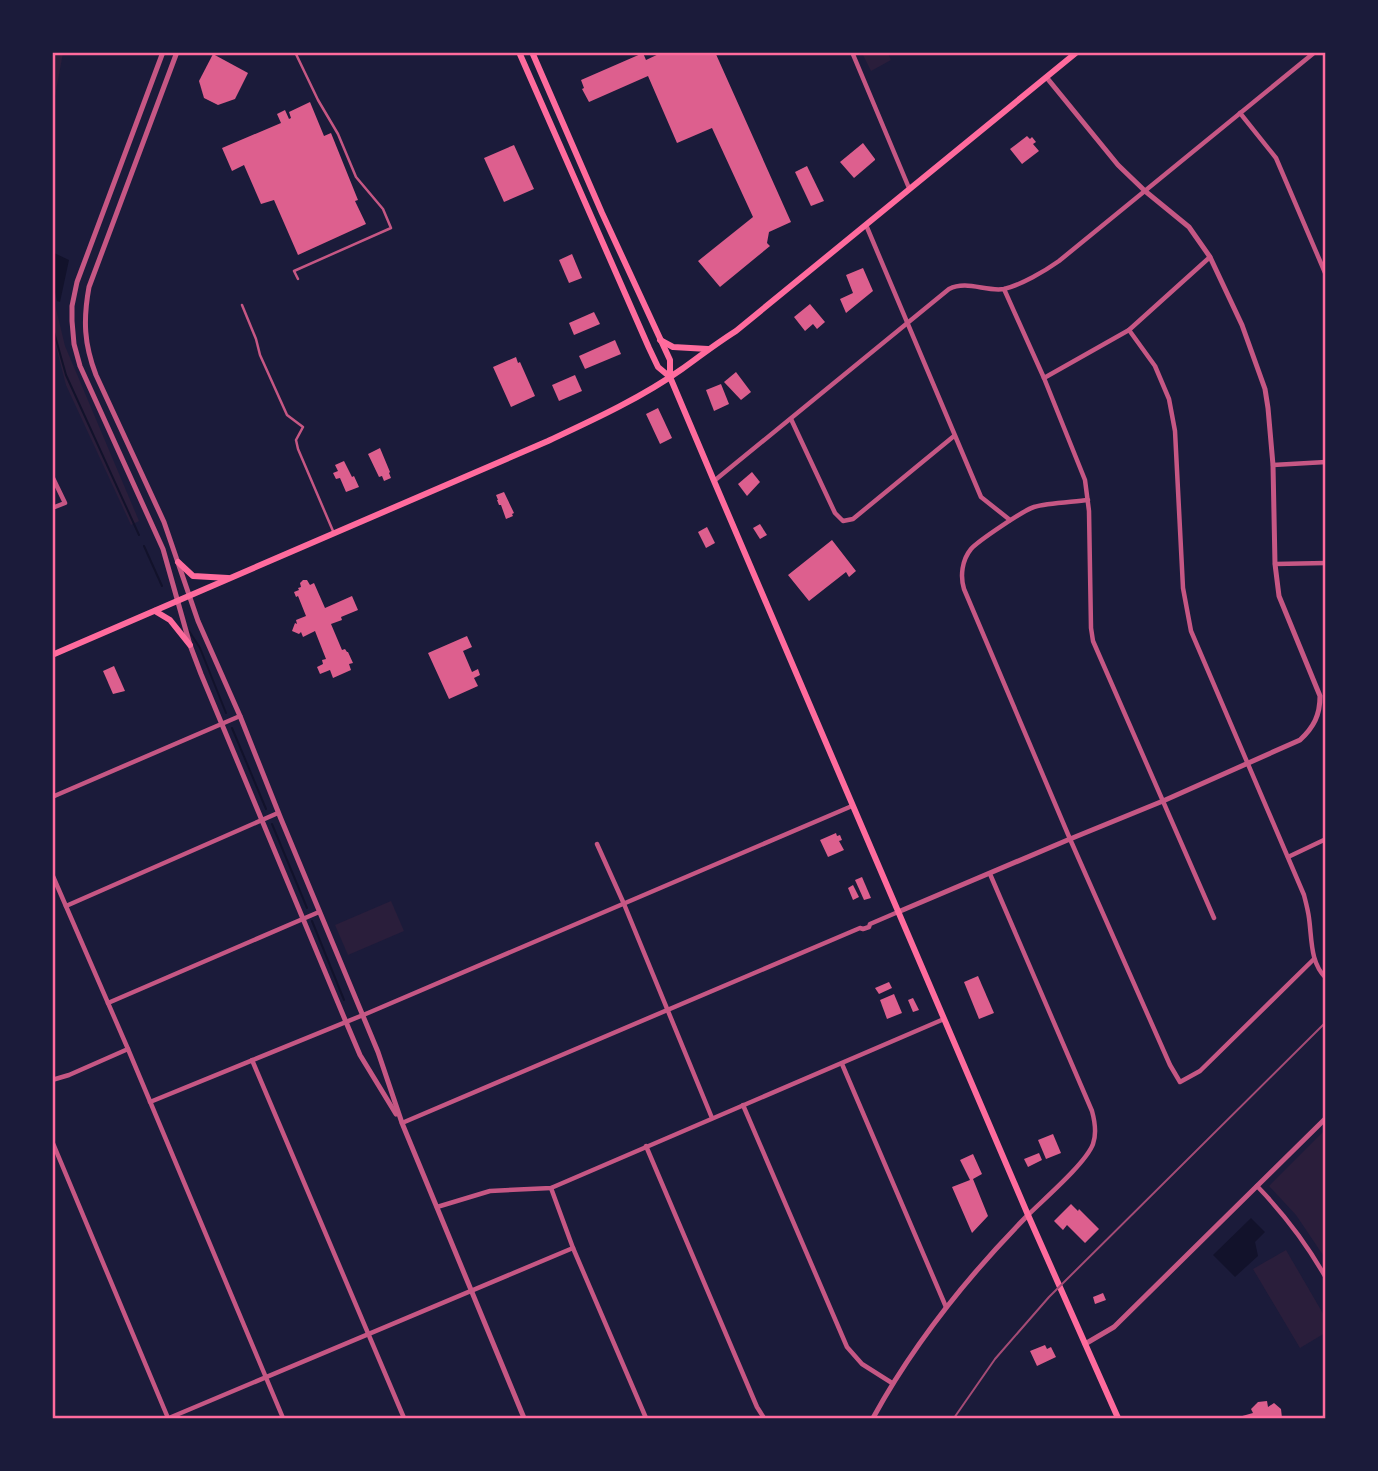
<svg xmlns="http://www.w3.org/2000/svg" width="1378" height="1471" viewBox="0 0 1378 1471" font-family="Signika,sans-serif">
  <rect width="100%" height="100%" fill="#1b1b3a"/>
  <g fill="#2a1e3b">
    <path d="M53,52l10,1 -10,54 -1,-54z"/>
    <path d="M862,53h26l3,7 -20,11z"/>
    <path d="M52,292l13,54 74,175 -8,4 -65,-140 -13,-50z"/>
    <path d="M391,901l13,30 -56,24 -13,-30z"/>
    <path d="M1325,1130v128l-29,-43 -27,-29z"/>
    <path d="M1286,1250l39,67v16l-25,15 -47,-79z"/>
  </g>
  <g fill="#12122b">
    <path d="M52,252l17,8 -9,42 -3,-1 -4,-18z"/>
    <path d="M1251,1218l14,14 -10,10 3,14 -23,21 -22,-22z"/>
  </g>
  <g fill="none" stroke-linecap="round" stroke-linejoin="round">
    <g stroke="#12122b" stroke-width="2">
      <path d="M52,325l14,50 73,160"/>
      <path d="M144,546l18,40"/>
      <path d="M189,631l11,17 26,65"/>
      <path d="M232,728l34,81"/>
      <path d="M272,824l35,84"/>
      <path d="M312,921l32,79"/>
    </g>
  </g>
  <g fill="#dd5f8e">
    <path d="M663,52h52l76,170 -22,10 -2,11 3,3 -50,41 -22,-26 55,-44 -41,-89 -35,15 -29,-67 -59,26 -7,-13 2,-1 -3,-8 62,-27 3,7z"/>
    <path d="M213,54l35,19 -13,26 -17,6 -14,-7 -5,-17z"/>
    <path d="M310,102l14,34 7,-3 27,67 -3,1 11,23 -68,31 -24,-55 -13,4 -17,-39 -12,6 -10,-23 59,-25 -4,-9 8,-4 4,9 2,-1 -2,-6z"/>
    <path d="M1027,136l3,3 2,-2 4,5 -3,2 6,7 -17,13 -12,-15z"/>
    <path d="M863,143l12,16v1l-21,18 -14,-16z"/>
    <path d="M514,145l20,44 -30,13 -20,-44z"/>
    <path d="M807,166l17,35 -13,5 -16,-34z"/>
    <path d="M572,254l10,24 -13,5 -10,-23z"/>
    <path d="M863,268l10,23 -27,22 -6,-14 13,-6 -7,-18z"/>
    <path d="M810,304l15,18 -8,7 -4,-5 -8,7 -11,-14z"/>
    <path d="M594,312l6,12 -26,11 -5,-12z"/>
    <path d="M615,340l6,14 -36,15 -6,-13z"/>
    <path d="M516,357l2,6 2,-1 15,34 -24,11 -18,-40z"/>
    <path d="M736,372l15,20 -10,8 -17,-18z"/>
    <path d="M575,375l7,16 -23,10 -7,-16z"/>
    <path d="M721,384l8,20 -15,7 -8,-21z"/>
    <path d="M658,408l14,30 -12,6 -14,-30z"/>
    <path d="M380,448l10,24 -1,1 2,5 -7,3 -2,-5 -3,1 -11,-23z"/>
    <path d="M344,461l8,16 2,-1 5,11 -13,5 -6,-14 -4,1 -3,-6 5,-2 -3,-6z"/>
    <path d="M752,472l8,10 -13,14 -9,-12z"/>
    <path d="M504,492l10,21 -2,1 1,2 -7,3 -5,-14h-2l-2,-5h1l-2,-5z"/>
    <path d="M760,524l7,11 -7,4 -7,-11z"/>
    <path d="M707,527l8,16 -9,5 -8,-16z"/>
    <path d="M832,540l24,31 -7,6 -3,-5 -37,29 -21,-26z"/>
    <path d="M303,580h4l3,5 4,-2 11,25 27,-12 6,14 -17,7 1,3 -11,4 11,26 3,-1 2,3h1l5,11 -4,1 2,6 -18,8 -3,-8 -10,4 -3,-7 6,-3 -1,-4 4,-1 -11,-28 -12,6 -2,-5 -2,2 -7,-3 3,-8 2,1 -1,-4 10,-4 -8,-20 -2,1 -2,-5 5,-2 -1,-2 3,-1 -1,-4z"/>
    <path d="M467,636l5,11 -9,4 9,21 6,-3 2,6 -6,3 4,8 -29,13 -21,-46z"/>
    <path d="M114,666l11,25 -12,3 -10,-23z"/>
    <path d="M836,833l1,3 3,-1 2,5 -3,1 5,9 -16,7 -8,-17z"/>
    <path d="M862,877l9,21 -7,2 -9,-20z"/>
    <path d="M853,885l6,12 -6,3 -5,-12z"/>
    <path d="M978,976l16,37 -15,6 -15,-37z"/>
    <path d="M889,982l3,6 -13,6 -4,-6z"/>
    <path d="M894,994l8,19 -15,6 -7,-19z"/>
    <path d="M913,998l6,12 -6,2 -5,-12z"/>
    <path d="M1053,1134l8,19 -15,6 -8,-19z"/>
    <path d="M1039,1153l3,7 -14,7 -4,-8z"/>
    <path d="M973,1154l9,20 -9,5 15,37 -16,17 -20,-46 18,-7 -10,-20z"/>
    <path d="M1071,1204l7,7 1,-2 20,20 -14,14 -18,-18 -4,5 -9,-9z"/>
    <path d="M1103,1293l3,7 -11,4 -2,-7z"/>
    <path d="M1045,1345l2,4 4,-2 5,10 -19,9 -7,-15z"/>
    <path d="M1267,1401l1,6 6,-4 7,6 1,9h-47l18,-5 -2,-4 7,-7z"/>
  </g>
  <g fill="none" stroke-linecap="round" stroke-linejoin="round">
    <g stroke="#c65784" stroke-width="2.5">
      <path d="M295,52l23,48 20,34 18,43 27,32 8,19 -97,43 4,8"/>
      <path d="M242,305l14,34 4,16 27,60 16,12 -7,13 2,9 35,82"/>
    </g>
    <g stroke="#c65784" stroke-width="4.5">
      <path d="M852,52l57,136"/>
      <path d="M1324,52l2,3"/>
      <path d="M1240,113l36,45 50,117"/>
      <path d="M866,225l115,272 29,23"/>
      <path d="M1004,289l40,89 41,102 4,31 2,117 2,13 121,277"/>
      <path d="M1129,330l26,36 14,33 6,32 8,157 8,43 113,264c2,8 4,15 5,23 3,21 1,45 17,60"/>
      <path d="M1044,378l85,-48 81,-73"/>
      <path d="M791,419l44,94 8,8 10,-2 101,-83"/>
      <path d="M1273,465l53,-3"/>
      <path d="M52,476l13,27 -13,5"/>
      <path d="M714,481l235,-192c18,-9 37,3 55,0 17,-4 41,-18 55,-28l256,-209"/>
      <path d="M1088,500c-15,2 -41,3 -54,7 -10,3 -56,34 -63,42 -9,11 -11,27 -7,40l106,250 100,226 10,17 20,-11 114,-112"/>
      <path d="M1275,564l51,-1"/>
      <path d="M52,797l188,-81"/>
      <path d="M597,844l27,60 88,214"/>
      <path d="M1288,857l38,-18"/>
      <path d="M52,874l76,175 155,369"/>
      <path d="M990,874l102,237c3,11 5,22 1,33 -7,19 -49,55 -65,71"/>
      <path d="M66,906l212,-93"/>
      <path d="M108,1003l211,-91"/>
      <path d="M252,1060l152,358"/>
      <path d="M842,1064l104,243"/>
      <path d="M52,1080l17,-5 59,-26"/>
      <path d="M150,1102l218,-89 484,-207"/>
      <path d="M743,1105l104,242 15,17 30,19"/>
      <path d="M402,1123l458,-195 3,1 6,-2 1,-3 28,-12"/>
      <path d="M52,1141l116,277"/>
      <path d="M646,1146l111,261 7,11"/>
      <path d="M1257,1186c27,28 50,58 69,92"/>
      <path d="M551,1188l22,60 73,170"/>
      <path d="M437,1207l53,-16 61,-3 393,-169"/>
      <path d="M52,1416l2,2"/>
      <path d="M169,1418l404,-170"/>
    </g>
    <g stroke="#c65784" stroke-width="5">
      <path d="M163,52l-86,230 -5,24v15l2,23 6,22 83,183 27,96 11,29 145,348 14,33 36,59"/>
      <path d="M177,52l-88,235c-6,33 -5,57 7,88l68,147 34,99 42,95 41,103 97,233 24,71 122,295"/>
      <path d="M898,912l172,-73 93,-38 137,-61c14,-13 20,-25 20,-44l-41,-100 -4,-32 -2,-99 -5,-57 -3,-19 -23,-64 -32,-68 -21,-30 -44,-36 -27,-26 -71,-87"/>
      <path d="M1085,1344l29,-17 212,-209"/>
      <path d="M873,1418c41,-75 95,-142 155,-203"/>
    </g>
    <g stroke="#ff6b9d" stroke-width="6">
      <path d="M519,52l130,296 9,19 12,10"/>
      <path d="M532,52l70,161 68,147v17l44,104 314,734 90,203"/>
      <path d="M660,340l13,7 35,2"/>
      <path d="M178,562l15,14 35,2"/>
      <path d="M155,611l15,9 20,25"/>
      <path d="M52,655l496,-214c45,-21 93,-43 134,-72 18,-13 35,-26 54,-38l341,-279"/>
    </g>
    <path stroke="#a44b75" stroke-width="2" d="M954,1418l41,-59 54,-62 277,-275"/>
  </g>
  <rect width="1378" height="1471" fill="none" stroke="#1b1b3a" stroke-width="108"/>
  <rect x="54" y="54" width="1270" height="1363" fill="none" stroke="#ff6b9d" stroke-width="2.5"/>
</svg>
